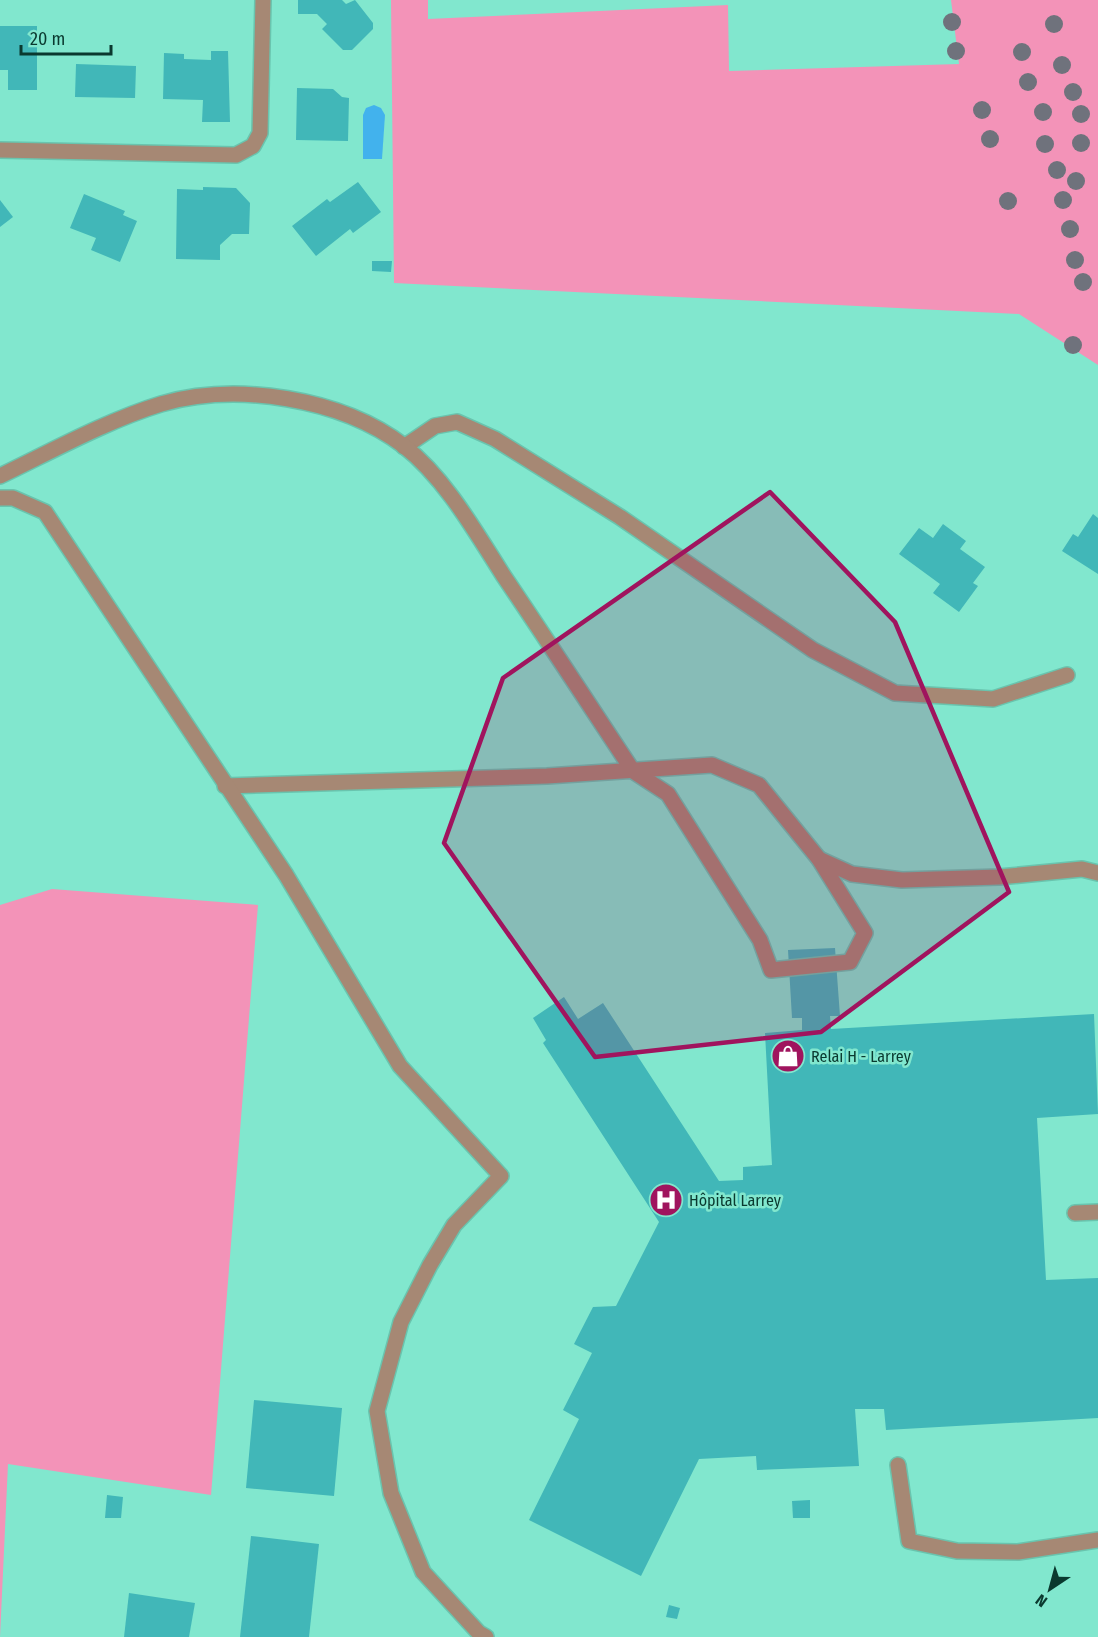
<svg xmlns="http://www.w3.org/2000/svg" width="1098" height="1637" viewBox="0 0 1098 1637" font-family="'Fira Sans Condensed',sans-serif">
  <rect width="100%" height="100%" fill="#81e7ce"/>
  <g fill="#f393b8">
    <path d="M391,0h37v19l300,-14 1,66 230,-7 -8,-64h147v365l-79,-51 -625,-31z"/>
    <path d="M52,889l206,16 -47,590 -203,-31 -8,173v-732z"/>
  </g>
  <path fill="#42b2ed" d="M374,105l7,3 4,7 -3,44h-19v-44l3,-7z"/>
  <g fill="#41b7b8">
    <path d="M298,0h44l4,4 9,-4 18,23v6l-21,21h-9l-21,-21 5,-5 -10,-10h-19z"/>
    <path d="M0,26h37v64h-29v-20h-8z"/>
    <path d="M211,51h17l2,71h-28l1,-22 -40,-1 1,-46 20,1v5l27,1z"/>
    <path d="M76,64l60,2 -1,32 -60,-1z"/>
    <path d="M297,88l36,1 9,8 7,1 -1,43 -52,-1z"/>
    <path d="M358,182l23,30 -28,21 -3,-4 -34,27 -24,-30 35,-27 3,3z"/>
    <path d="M203,187l33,1 14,15 -1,31h-17l-12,11v15l-44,-1 1,-70 26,1z"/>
    <path d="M84,194l41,17 -2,4 14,6 -17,41 -29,-12 5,-12 -26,-10z"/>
    <path d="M0,200l13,17 -13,10z"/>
    <path d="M372,261h20l-1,11 -19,-1z"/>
    <path d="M1093,514l5,4v56l-36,-23 11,-17 5,3z"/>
    <path d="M943,524l23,17 -6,8 25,18 -12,16 5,3 -19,26 -26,-19 7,-9 -41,-30 20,-26 14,10z"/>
    <path d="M835,948l5,68h-10l1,13 263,-15 4,100 -61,4 9,162 52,-2v140l-212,12 -2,-21h-29l4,57 -102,4 -1,-14 -57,3 -58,117 -112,-56 50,-101 -16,-9 29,-57 -18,-9 19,-37 23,-1 43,-84 -116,-179 3,-3 -13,-22 31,-21 14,22 25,-16 116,178 24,-1v-13l29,-2 -7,-132 37,-3v-12h-10l-4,-68z"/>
    <path d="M254,1400l88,8 -8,88 -88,-8z"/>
    <path d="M107,1495l16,2 -2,21h-16z"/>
    <path d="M810,1500v18h-17l-1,-17z"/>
    <path d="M251,1536l68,8 -10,93h-69z"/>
    <path d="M129,1593l66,10 -6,34h-65z"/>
    <path d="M669,1605l11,3 -3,11 -11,-2z"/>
  </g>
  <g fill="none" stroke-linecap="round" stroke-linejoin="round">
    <defs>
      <g id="minor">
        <path d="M0,150l236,5 17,-9 7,-13 3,-133"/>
        <path d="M404,447l31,-21 22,-4 38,17 125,78 193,133 82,43 98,6 74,-24"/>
        <path d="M0,476c52,-25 106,-55 161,-72 76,-22 180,-6 243,42 41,32 71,85 99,129 44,65 87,131 130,196l35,23 92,146 11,30 79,-8 15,-29 -46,-74 -60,-74 -47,-20 -165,11 -322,10"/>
        <path d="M0,498h13l32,14 241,363 114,191 101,110 -47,49 -24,40 -29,57 -24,89 14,82 32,79 56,61 7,4"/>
        <path d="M819,859l33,15 50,6 97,-3 83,-8 16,4"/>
        <path d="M1075,1213l23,-1"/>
        <path d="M898,1465l11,76 48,10 61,1 80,-12"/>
      </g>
    </defs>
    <use href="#minor" stroke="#69c4ae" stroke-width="18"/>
    <use href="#minor" stroke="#a68874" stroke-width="15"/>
  </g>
  <g fill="#6f727c">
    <circle cx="952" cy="22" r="9"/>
    <circle cx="1054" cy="24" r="9"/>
    <circle cx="956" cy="51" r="9"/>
    <circle cx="1022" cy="52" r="9"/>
    <circle cx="1062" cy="65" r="9"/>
    <circle cx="1028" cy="82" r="9"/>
    <circle cx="1073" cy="92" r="9"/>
    <circle cx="982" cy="110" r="9"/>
    <circle cx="1043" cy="112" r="9"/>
    <circle cx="1081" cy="114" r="9"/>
    <circle cx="990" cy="139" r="9"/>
    <circle cx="1081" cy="143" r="9"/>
    <circle cx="1045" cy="144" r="9"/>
    <circle cx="1057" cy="170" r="9"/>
    <circle cx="1076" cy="181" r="9"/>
    <circle cx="1063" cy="200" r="9"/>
    <circle cx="1008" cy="201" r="9"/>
    <circle cx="1070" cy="229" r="9"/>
    <circle cx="1075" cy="260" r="9"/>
    <circle cx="1083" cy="282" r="9"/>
    <circle cx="1073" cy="345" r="9"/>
  </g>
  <path fill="#a0145e" fill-opacity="0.2" stroke="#a0145e" stroke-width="4.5" stroke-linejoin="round" d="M770,492l125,130 114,270 -188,140 -226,25 -151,-214 59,-165z"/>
  <defs>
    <symbol id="shop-disc" viewBox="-11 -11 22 22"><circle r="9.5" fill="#a0145e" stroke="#81e7ce"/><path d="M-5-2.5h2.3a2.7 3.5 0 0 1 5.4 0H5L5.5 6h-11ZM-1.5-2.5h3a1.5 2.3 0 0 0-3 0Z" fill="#fff"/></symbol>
    <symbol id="hospital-disc" viewBox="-11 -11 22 22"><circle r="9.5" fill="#a0145e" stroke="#81e7ce"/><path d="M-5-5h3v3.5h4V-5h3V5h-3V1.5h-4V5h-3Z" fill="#fff"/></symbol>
  </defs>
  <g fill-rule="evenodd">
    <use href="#shop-disc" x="769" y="1037" width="38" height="38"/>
    <use href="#hospital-disc" x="647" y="1181" width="38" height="38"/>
  </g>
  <g text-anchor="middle" stroke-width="5" stroke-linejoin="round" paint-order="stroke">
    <g font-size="16" fill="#0a392f" stroke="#81e7ce" text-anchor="start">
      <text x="811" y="1062">Relai H - Larrey</text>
      <text x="689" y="1206">Hôpital Larrey</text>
    </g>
  </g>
  <g transform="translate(1050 1589) rotate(216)" stroke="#81e7ce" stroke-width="4.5" paint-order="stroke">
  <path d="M0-4.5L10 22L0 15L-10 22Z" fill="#0a392f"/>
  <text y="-9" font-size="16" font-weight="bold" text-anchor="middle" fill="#0a392f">N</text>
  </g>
  <path d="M21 45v9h90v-9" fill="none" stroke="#0a392f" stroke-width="3"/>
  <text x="30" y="45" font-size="18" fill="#0a392f" stroke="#81e7ce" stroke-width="4.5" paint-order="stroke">20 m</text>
</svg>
